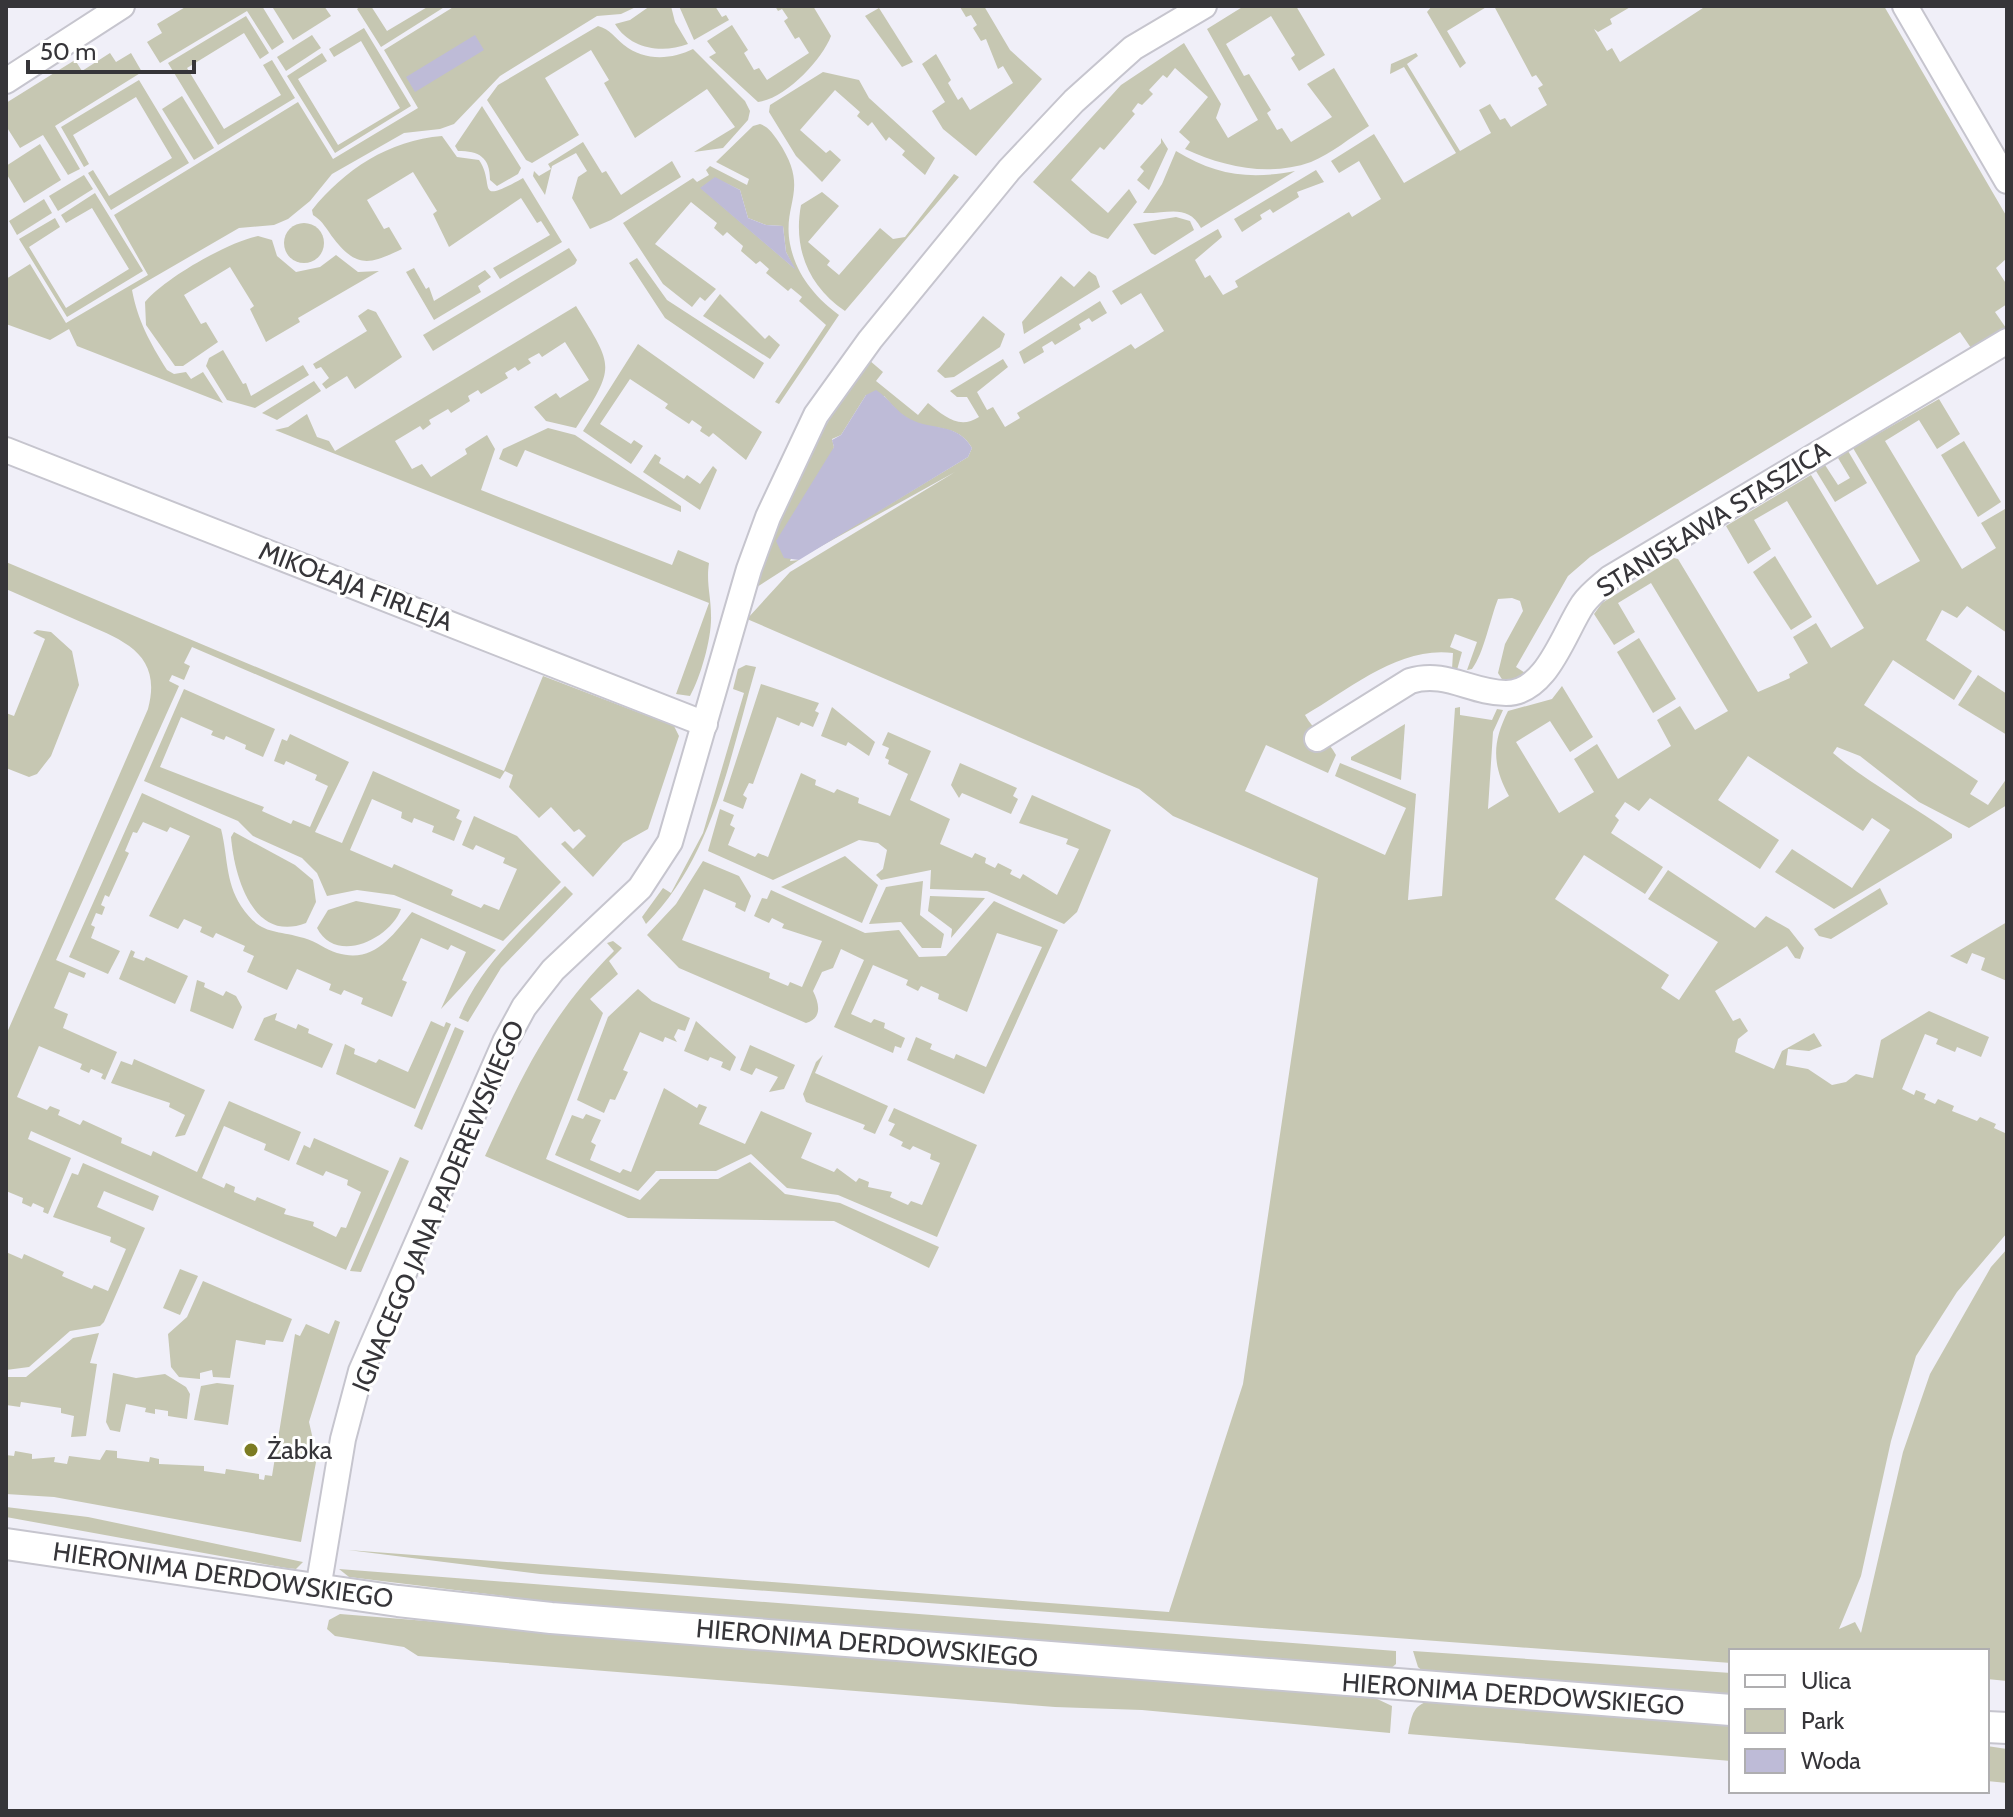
<svg xmlns="http://www.w3.org/2000/svg" width="2013" height="1817" viewBox="0 0 2013 1817" font-family="Cabin,sans-serif">
  <rect width="100%" height="100%" fill="#f0eff8"/>
  <g fill="#c6c7b2" fill-rule="evenodd">
    <path d="M187,6h75l22,36 -12,8 -25,-39 -87,52 -13,-21 15,-9 -5,-9z"/>
    <path d="M276,6h48l7,10 -38,24 -20,-32z"/>
    <path d="M361,6h10l16,25 42,-25h17l-65,41 -24,-38z"/>
    <path d="M455,6h183l-17,8 -24,2 -97,60 -46,48 -14,5 -36,4 -72,41 -22,27 -22,18 -14,6 -35,3 -107,62c6,31 17,51 35,80l7,4 12,-2 5,7 12,-7 20,31 -146,-57 -8,-17 -19,11 -44,-16v-45l24,-15 36,59 82,-48 -34,-60 184,-113 35,57 85,-51 -34,-58z"/>
    <path d="M650,6h21l4,16 13,22c-26,10 -58,5 -73,-20l15,-4z"/>
    <path d="M679,6h36l7,11 4,-2 3,5 -35,20z"/>
    <path d="M775,6h38l18,30c-9,24 -46,63 -73,66l-49,-45 7,-4 -9,-12 25,-16 16,25 -4,3 10,17 5,-2 8,12 42,-27 -10,-16 -4,2 -11,-18 4,-3 -6,-9 -4,2z"/>
    <path d="M984,6l26,44 32,29 -66,77 -33,-27 -11,-18 13,-9 -23,-38 14,-10 15,26 -3,3 10,17 4,-3 8,13 43,-27 -10,-17 -5,3 -12,-30 -5,2 -8,-13 4,-3 -6,-10 -5,2 -6,-10z"/>
    <path d="M1244,6h52l29,49 -26,16 -8,-13 4,-3 -24,-39 -45,28 18,32 5,-2 22,36 -4,3 10,17 5,-2 9,14 41,-25 -25,-33 27,-16 35,58c-18,11 -38,28 -58,36 -42,15 -87,5 -126,-13l5,-7 -11,-10 29,-35 -33,-29 -8,10 -4,-3 -14,15 4,4 -11,11 -4,-2 -6,8 3,3 -31,36 -4,-3 -29,33 37,33 21,-24 8,13 -29,37 -17,-6 -58,-51 88,-97 63,-42 37,61 -5,14 12,20 30,-18 -51,-91z"/>
    <path d="M1432,6h56l-41,25 19,32 -6,5 -33,-56z"/>
    <path d="M1494,6h138l-22,13 2,5 -14,8 -4,-3 13,22 5,-3 8,14 86,-56h178l123,211v41l-11,10 11,17v19l-12,8 11,16 -35,20 -11,-16 -370,225 -22,19 -52,91 14,9 -25,8 -7,-11 7,-29 18,-33 -3,-10 -8,-3 -14,1c-8,20 -14,54 -26,70l-5,1 10,-28 -22,-8 -5,13 12,5 -5,18 -5,-1 1,-16c-54,-7 -103,36 -148,62 9,16 22,24 31,40l-8,18 -62,-28 -21,46 140,64 21,-47 -71,-32 5,-13 76,31 -8,106 34,-4 13,-188 5,-1v8l32,5 5,-11 6,1 -10,22 -5,77 21,-13c-17,-31 -17,-53 -1,-85l44,-12 10,-13 31,51 -23,15 -20,-31 -34,21 43,71 35,-21 -20,-33 23,-15 21,35 53,-33 -14,-26 23,-14 15,24 33,-19 -77,-128 -33,20 17,29 -21,13 -20,-31 8,-11 72,-45 4,1 80,133 32,-14 -1,-4 19,-11 -15,-26 23,-14 15,25 33,-20 -77,-127 -33,19 17,29 -23,15 -22,-38 85,-51 66,110 43,-24 -67,-113 86,-49 21,35 -23,15 -18,-29 -34,21 77,128 34,-21 -15,-25 24,-14 2,3v121l-40,-27 -10,12 -15,-8 -16,30 46,31 -18,29 -61,-40 -29,45 114,76 -8,13 18,11 19,-27v27l-38,23 -50,-26 -59,-46 -23,-9 -4,6c37,32 80,52 119,81v4l-118,71 -59,-37 17,-23 60,39 38,-58 -18,-12 -9,13 -115,-75 -30,44 61,40 -19,29 -110,-71 -11,13 -14,-9 -10,14 4,4 -8,13 52,34 -18,27 -61,-39 -29,44 114,76 -8,13 18,12 39,-58 -70,-43 20,-29 87,58 11,-12 23,13 15,19 -4,11 -5,-1 -8,-12 -72,45 18,30 7,-3 8,13 -10,8 -3,13 39,17 8,-18 32,-18 8,13 -13,5 -21,-2 -2,16 22,4 24,16 14,-3 10,-8 17,4 8,-38 48,-29 60,26 -8,20 -24,-10 -2,5 -19,-8 2,-5 -13,-5 -23,55 12,6 2,-5 10,4 -2,5 11,5 3,-5 16,7 -2,5 25,10 3,-4 16,7 -2,4 11,5 2,-4v104l-50,59 -41,64 -25,85 -30,135 -22,53 16,-7 6,11 42,-181 27,-78 61,-107 16,-18v432l-20,-2v-28h-256v12l-1191,-89 -192,-24 821,62 74,-228 75,-506 -145,-62 -34,-27 -392,-170 43,-47 165,-100 -148,82 161,-97 4,-9c-14,-24 -35,-17 -58,-26 -12,-5 -21,-16 -30,-26l-18,-1 -25,40 -9,4 2,8 -44,114 9,-1 -45,29c31,-82 61,-159 115,-229l14,12 -7,9 42,34 10,-12c16,13 31,27 51,14l-12,-20h-10l-7,-6 53,-32 5,8 -31,25 10,18 6,-3 12,20 15,-9 -3,-5 114,-69 4,5 29,-18 -23,-38 -20,12 -9,-14 106,-62 4,8 -27,23 10,18 5,-3 13,20 15,-8 -3,-6 114,-69 3,5 29,-18 -22,-38 -20,12 -8,-12 43,-27 30,49 52,-30 -52,-86 -14,7 1,-10 25,-11 2,3 -11,8 53,87 31,-18 -12,-23 11,-6 10,16 5,-2 6,9 36,-22 -9,-17 5,-3 -7,-10 -4,2z"/>
    <path d="M879,8l34,54 -11,5 -37,-51z"/>
    <path d="M246,16l23,37 -9,6 -16,-26 -57,35 37,61 57,-34 -18,-30 9,-5 23,38 -77,47 -50,-82z"/>
    <path d="M598,26c12,3 17,12 26,19 20,16 47,15 69,4l52,52 5,10 -2,9 -25,28 -29,4 41,-25 -28,-38 -72,49 -31,-55 5,-3 -18,-30 -46,28 34,57 -47,28 -6,-3 -39,-60 11,-15z"/>
    <path d="M364,28l47,78 -76,47 -48,-77 35,-23 5,8 -29,18 40,66 62,-37 -39,-67 -27,16 -5,-8z"/>
    <path d="M312,35l9,13 -35,23 -9,-14z"/>
    <path d="M110,53l6,9 15,-9 11,19 -87,54 25,43 -12,6 -25,-40 -23,13 -14,-22v-23l69,-43 7,11z"/>
    <path d="M823,72l36,8 10,18 66,60 -10,17 -23,-20 3,-4 -16,-14 -3,4 -14,-19 -4,4 -11,-10 3,-4 -25,-22 -35,40 26,23 4,-3 11,10 -19,22 -26,-26 -27,-44 1,-7z"/>
    <path d="M139,80l50,83 -78,47 -23,-37 5,-3 16,26 63,-38 -36,-61 -63,38 16,29 -5,3 -23,-40z"/>
    <path d="M182,96l32,52 -20,12 -32,-51z"/>
    <path d="M482,106l39,62 -3,6 -21,12 -7,-6c0,-23 -11,-29 -32,-29l-3,-5z"/>
    <path d="M760,124c9,3 13,10 18,17 33,49 4,61 12,103 6,31 26,54 49,71l-60,89 -4,-2 51,-77 -27,-24 3,-4 -11,-9 -3,3 -22,-18 3,-4 -9,-8 -4,3 -15,-13 2,-5 -16,-14 -4,4 -9,-8 3,-5 -26,-21 -36,42 61,45 -11,12 -5,-4 -8,10 -29,-23 -40,-61 70,-45 4,4 12,-7 -3,-5 4,-4 37,19 2,-6 -33,-17 37,-36zM715,178l25,12 8,28 18,7 17,1 3,26 8,16 -93,-80z"/>
    <path d="M442,136l15,21 22,3c17,25 -6,46 44,18l39,64 -62,37 -7,-11 57,-33 -9,-14 -4,2 -16,-25 -72,49 -16,-33 4,-3 -24,-39 -46,28 17,29 5,-2 13,22c-30,14 -44,21 -68,-10 -7,-9 -11,-18 -21,-24l-1,-5c32,-40 77,-70 130,-74z"/>
    <path d="M1161,138l7,11 -19,41 -12,-10 7,-9 -4,-4 21,-24z"/>
    <path d="M583,142l19,31 4,-2 15,24 51,-34 9,16 -70,43 -21,9 -18,-31 6,-21 9,-6 -11,-18 -24,13 -7,29 -12,-19 1,-5 5,5 12,-7 -3,-5z"/>
    <path d="M40,144l21,36 -37,23 -18,-30v-7z"/>
    <path d="M1176,151c39,24 73,29 119,20l-94,57c-13,-25 -34,-14 -58,-15l19,-29z"/>
    <path d="M1316,170l8,12 -27,10 2,5 -26,16 -3,-4 -10,6 2,4 -20,13 -8,-13z"/>
    <path d="M954,174l5,3 -114,134c-37,-25 -52,-63 -44,-106l21,-13 17,14 -31,36 22,19 -3,4 12,10 41,-47 13,11 12,-2z"/>
    <path d="M84,175l9,14 -35,22 -9,-15z"/>
    <path d="M95,193l48,78 -76,46 -48,-78 36,-21 5,9 -31,20 37,61 63,-39 -37,-61 -26,15 -5,-8z"/>
    <path d="M44,199l8,14 -35,22 -8,-14z"/>
    <path d="M1176,217l14,4 4,9 -39,25 -4,-2 -18,-29z"/>
    <circle cx="304" cy="243" r="20"/>
    <path d="M258,236l14,4 5,16 19,16 24,-5 16,-12 22,17 21,-1 -81,47 2,4 -34,20 -16,-33 4,-3 -24,-39 -46,28 17,29 5,-2 12,20 -35,24h-8l-29,-41 -1,-23c20,-24 83,-60 113,-66z"/>
    <path d="M569,248l8,12 -2,4 -142,87 -10,-16z"/>
    <path d="M637,258l30,42 97,63 -10,16 -89,-61 -36,-55z"/>
    <path d="M414,268l12,21 3,-2 5,14 51,-31 6,7 -13,9 3,6 -47,28 -28,-48z"/>
    <path d="M1089,271l7,5 4,11 -76,47 -2,-12 39,-46 13,11z"/>
    <path d="M720,294l45,45 4,-4 11,10 -10,14 -67,-43z"/>
    <path d="M1100,301l7,12 -15,9 -3,-4 -10,6 2,5 -26,16 -3,-4 -10,6 2,5 -20,12 -5,-12z"/>
    <path d="M576,306c38,62 40,59 0,122l-30,-7 -12,-14 22,-14 4,5 29,-18 -24,-38 -23,15 -3,-4 -11,6 3,4 -13,8 -3,-4 -10,6 3,5 -27,16 -3,-4 -10,6 2,5 -19,12 -3,-4 -19,11 2,4 -8,6 -3,-4 -25,15 17,28 10,-5 9,13 36,-23 -2,-5 22,-14 8,14 -14,41 191,75 6,-15 31,13c-3,20 2,33 2,52 1,22 -10,61 -21,81l-14,-2 33,-91 -434,-173 13,-3 19,-13 10,23 12,4 6,10z"/>
    <path d="M368,309l8,3 26,45 -47,32 -8,-13 -21,13 -4,-5 7,-6 -8,-11 -5,2 -3,-5 54,-33 -9,-15z"/>
    <path d="M983,316l22,18 -5,13 -46,30 -9,1 -8,-7z"/>
    <path d="M638,344l124,88 -16,28 -33,-27 -4,4 -9,-6 2,-4 -10,-7 -3,4 -24,-16 3,-4 -38,-25 -30,45 31,20 3,-4 9,6 -12,18 -48,-33z"/>
    <path d="M223,350l20,34 3,-1 5,13 52,-31 6,10 -54,33 -28,-8 -21,-34 3,-8z"/>
    <path d="M314,381l7,10 -44,29 -15,-7z"/>
    <path d="M548,428l27,7 106,71v6l-156,-62 -8,17 -18,-8 4,-10z"/>
    <path d="M1964,441l37,61 -23,15 -37,-62z"/>
    <path d="M1848,451l19,32 -32,19 -19,-31 9,-6 13,20 12,-7 -12,-20z"/>
    <path d="M655,454l6,4 -2,5 25,16 3,-4 13,9 13,-18 4,4 -17,40 -57,-38z"/>
    <path d="M1775,556l37,61 -21,13 -38,-58z"/>
    <path d="M6,562l498,209 39,-95 131,50 5,10 -31,93 -25,14 -30,34 -32,-33 4,-3 8,8 13,-13 -7,-7 -5,3 -23,-25 -12,11 -30,-31 4,-12 -8,-4 -5,8 -308,-132 -8,16 6,3 -6,14 -12,-5 -3,6 10,5 -123,274 30,13 -2,5 -15,-6 -15,36 14,6 -5,14 54,24 -12,28 -4,-2 2,-4 -12,-5 -2,4 -9,-4 2,-5 -43,-18 -22,51 30,13 3,-4 10,4 -2,5 22,10 3,-5 39,18 -1,5 30,13 2,-5 44,21 32,-71 72,31 -12,29 -25,-11 2,-6 -42,-18 -22,52 22,10 2,-5 9,4 -1,5 21,9 2,-4 29,12 -2,5 30,8 -1,4 23,11 5,-10 5,1 15,-36 -14,-7 1,-5 -22,-9 -3,5 -27,-12 8,-19 6,3 4,-10 75,33 -43,99 -315,-139 -3,8 43,19 -23,56 -5,-2 1,-4 -11,-5 -2,4 -9,-4 1,-5 -17,-7v-156l142,-326c15,-56 -26,-69 -67,-87 -25,-11 -50,-22 -75,-33z"/>
    <path d="M37,630l14,2 21,19 7,34 -28,71 -14,18 -8,3 -23,-9v-55l8,3 31,-77 -12,-6z"/>
    <path d="M1639,638l37,61 -23,14 -36,-61z"/>
    <path d="M746,665l10,2c-26,89 -42,189 -110,257l-4,-7 21,-29 8,5 32,-60 41,-140 -11,-4 5,-20z"/>
    <path d="M1978,675l29,19v41l-49,-30z"/>
    <path d="M761,684l58,19 -4,8 4,2 -6,14 -12,-5 -2,4 -22,-9 -24,67 -4,-1 -6,12 4,3 -4,11 -20,-8z"/>
    <path d="M184,689l91,40 -12,28 -18,-8 1,-4 -20,-9 -2,4 -13,-5 2,-4 -32,-14 -21,50 104,40 -2,4 29,13 2,-4 17,7 18,-41 -13,-6 2,-5 -31,-14 -2,4 -10,-4 8,-22 5,2 3,-7 59,28 -34,70 27,11 31,-72 87,39 -4,8 6,3 -8,20 -22,-9 2,-6 -20,-8 -2,5 -11,-5 1,-6 -30,-13 -22,51 42,18 2,-4 59,26 -2,5 30,13 3,-4 15,6 18,-41 -14,-6 2,-5 -29,-13 -3,5 -11,-5 12,-29 43,20 44,46 -58,59 -109,-46 -37,-5 -30,6 -10,-23 -15,-15 -49,-22 -15,-15 -94,-40z"/>
    <path d="M832,707l43,35 -6,14 -21,-14 -2,4 -25,-10z"/>
    <path d="M1405,724l-4,56 -50,-20v-3z"/>
    <path d="M888,732l43,19 -21,49 40,19 -10,25 32,14 3,-5 11,5 -1,5 10,5 3,-5 14,7 -2,4 10,5 3,-5 34,21 22,-46 -13,-5 2,-5 -49,-16 13,-28 79,35 -34,82 -13,12 -77,-33 -57,-2 1,-19 -50,10 -5,-5 7,-6 4,-19 -9,-7 -19,-3 -86,40 -65,-29 12,-42 14,6 -4,10 5,3 -7,17 27,12 3,-4 10,4 33,-84 15,7 -1,5 19,8 3,-4 22,9 -1,5 32,13 18,-42 -20,-10 1,-4 -4,-2 4,-10 -7,-3z"/>
    <path d="M960,763l57,25 -4,8 5,3 -7,15 -49,-21 -3,5 -8,-13z"/>
    <path d="M142,793l79,36c7,27 4,52 20,77 20,30 34,23 63,32 12,3 22,12 33,15 37,11 55,-17 75,-41l84,38 -55,59 25,-57 -15,-7 -3,5 -27,-12 -19,42 5,2 -15,35 -31,-13 2,-6 -19,-8 -3,5 -12,-5 2,-6 -34,-15 -10,21 -40,-18 7,-16 -11,-5 2,-5 -29,-13 -3,5 -13,-6 2,-5 -18,-8 -6,10 -29,-13 41,-80 -20,-9 -3,5 -24,-10 -6,11 -4,-1 -8,19 4,2 -20,44 -4,-2 -4,10 4,2 -3,8 -6,-2 -5,12 4,2 -4,11 29,13 -12,23 -39,-17z"/>
    <path d="M234,832l61,33 18,15 3,22 -10,21c-54,21 -72,-49 -75,-86z"/>
    <path d="M845,856l33,29 -16,38 -81,-36z"/>
    <path d="M703,861l36,15 12,20 -6,16 -10,-5 1,-4 -32,-14 -22,51 88,33 -1,5 19,8 2,-4 12,5 20,-46 -40,-13 2,-4 -12,-6 -3,5 -15,-7 8,-18 5,1 4,-9 94,43 34,-3 20,27 27,-1 48,-55 64,29 -74,164 -77,-34 9,-23 16,7 -2,5 24,10 2,-5 30,13 56,-120 -45,-14 -30,79 -29,-13 1,-5 -18,-8 -3,5 -12,-6 2,-5 -35,-15 -22,49 20,9 3,-4 11,4 -1,5 21,10 -4,10 -6,-2 -2,7 -59,-26 30,-67 -23,-11 -8,19 -11,4 -9,19c6,12 10,27 -7,32l-127,-55 -32,-33 29,-31z"/>
    <path d="M923,881l-3,34 24,19 -3,14h-19l-21,-26 -32,2 17,-37z"/>
    <path d="M565,886l8,8 -72,74 -33,54 -9,-4c21,-53 67,-93 106,-132z"/>
    <path d="M1880,888l8,16 -57,35 -12,-3 -5,-7z"/>
    <path d="M930,896l55,2 -34,40 1,-9 -24,-18z"/>
    <path d="M356,901l45,8c-11,30 -65,56 -84,19l11,-18z"/>
    <path d="M2007,922v59l-26,-11 4,-12 -13,-5 -5,11 -17,-8z"/>
    <path d="M613,941l9,7 -13,13 9,13 -28,25 13,14 -57,146 94,41 20,-21h58l32,-17 35,32 55,9 99,44 -10,21 -95,-47 -206,-3 -143,-62c38,-82 64,-140 129,-205l-7,-8z"/>
    <path d="M131,950l4,2 -2,5 11,4 2,-4 42,19 -13,28 -56,-25z"/>
    <path d="M197,980l8,3 -1,4 19,9 3,-5 10,5 6,11 -9,22 -43,-18z"/>
    <path d="M638,989l14,12 38,17 -5,13 -7,-2 -4,8 3,5 -12,-5 -2,5 -23,-10 -17,38 5,2 -13,28 -5,-1 -6,14 -27,-13 31,-83z"/>
    <path d="M277,1013l-2,7 21,9 2,-5 11,5 -1,4 25,11 -11,24 -68,-28 10,-22z"/>
    <path d="M431,1021l13,6 2,-5 5,2 -36,85 -79,-35 9,-30 10,5 -1,5 22,9 3,-4 29,13z"/>
    <path d="M696,1021l40,36 -6,14 -9,-4 2,-5 -13,-5 -2,4 -24,-10z"/>
    <path d="M455,1027l9,4 -42,99 -8,-4z"/>
    <path d="M750,1045l45,20 -11,24 -15,3 9,-15 -22,-9 -4,7 -12,-5z"/>
    <path d="M823,1055l-8,18 73,33 -13,28 -12,-5 2,-4 -59,-23 -3,-8 13,-32z"/>
    <path d="M134,1059l71,31 -20,45 -10,2 10,-22 -16,-8 1,-4 -59,-20 10,-22 11,4z"/>
    <path d="M664,1088l33,20 2,-4 8,3 -8,17 46,20 16,-33 51,22 -11,25 33,14 3,-4 19,14 3,-4 10,4 -1,5 24,5 -2,5 18,8 3,-4 11,4 18,-42 -10,-4 1,-5 -18,-8 -3,4 -9,-4 2,-4 -14,-7 6,-11 -7,-3 6,-13 83,37 -40,92 -99,-42 -51,-7 -36,-34 -35,17h-60l-18,20 -83,-36 17,-40 11,4 3,-5 15,6 -10,22 5,3 -6,15 30,13 3,-4 8,3z"/>
    <path d="M400,1157l9,4 -48,111 -11,-1z"/>
    <path d="M83,1163l76,33 -6,15 -49,-20 -7,16 48,21 -41,94 -4,4 -30,5 -41,36 -23,3v-118l16,7 2,-5 40,18 -2,4 30,13 2,-4 14,6 18,-42 -16,-7 1,-5 -58,-20 19,-44 6,2z"/>
    <path d="M180,1269l18,7 -18,39 -17,-7z"/>
    <path d="M203,1281l89,38 -9,23 -17,-2 -1,5 -29,-5 -6,38 -17,-1 -1,-7 -12,3v6l-21,-2 -8,-10 -3,-33 19,-17z"/>
    <path d="M335,1320l5,2 -31,100 8,35 -16,85 -247,-45 -48,-3v-39l8,1 1,-5 17,3v5l23,-2 -1,5 13,2 2,-8 31,4 6,-10 11,1v7l32,4 1,-5 9,2v5l45,2v5l21,3 1,-5 33,5v5l5,1 1,-5 7,1 23,-142 5,2 6,-12 23,10z"/>
    <path d="M99,1333l-9,30 7,1 -11,72 -15,1 3,-21 -13,-3v-5l-40,-6 -1,5 -14,-2v-28h20l47,-39z"/>
    <path d="M113,1373l23,5 29,-4 21,13 4,7 -3,25 -19,-3v-5l-13,-2v5l-10,-2 1,-4 -20,-4 -6,28 -10,-2 -4,-8z"/>
    <path d="M217,1383l17,2 -6,40 -34,-5 7,-34z"/>
    <path d="M6,1507l82,10 215,45 -7,7 -10,-1 -280,-51z"/>
    <path d="M339,1569l1057,82v13l-7,6 -813,-65 -227,-28z"/>
    <path d="M340,1614l1033,83 19,9 -2,27 -248,-23 -87,-3 -637,-51 -14,-9 -69,-11 -8,-7 2,-9z"/>
    <path d="M1413,1651l318,22v21l-306,-21 -7,-6z"/>
    <path d="M1435,1700l296,22v39l-323,-27c4,-20 5,-31 27,-34z"/>
    <path d="M1987,1746l20,3v34l-20,-2z"/>
  </g>
  <g fill="#bebbd7">
    <path d="M475,35l9,15 -69,42 -9,-15z"/>
    <path d="M715,177l25,13 8,28 18,7 17,1 3,26 10,18 -96,-82z"/>
    <path d="M876,390c13,8 20,22 34,29 23,12 47,3 62,29l-4,9 -169,103 -15,-2 -8,-17 58,-94 -2,-7 9,-5 25,-40z"/>
  </g>
  <g fill="none" stroke-linecap="round" stroke-linejoin="round">
    <defs>
      <g id="minor">
        <path d="M1905,6l102,175"/>
        <path d="M6,81l116,-75"/>
        <path d="M6,450l699,274"/>
        <path d="M1317,739l93,-58c36,-11 61,12 96,12 41,0 58,-61 77,-89 8,-11 18,-18 27,-26l397,-237"/>
        <path d="M318,1589l25,-150 18,-68 144,-329 19,-35 29,-37 87,-82 30,-46 79,-273 19,-52 48,-102 54,-75 139,-170 65,-69 59,-53 71,-42"/>
      </g>
      <g id="major">
        <path d="M6,1544l392,57 153,17 1180,92"/>
        <path d="M1987,1727l20,1"/>
      </g>
    </defs>
    <use href="#minor" stroke="#c6c5ce" stroke-width="28"/>
    <use href="#major" stroke="#c6c5ce" stroke-width="34"/>
    <use href="#minor" stroke="#fff" stroke-width="24"/>
    <use href="#major" stroke="#fff" stroke-width="30"/>
  </g>
  <circle fill="#7c7c23" stroke="#fff" stroke-width="3" cx="251" cy="1450" r="8"/>
  <g text-anchor="middle" stroke-width="6" stroke-linejoin="round" paint-order="stroke">
    <g font-size="26" fill="#363539" stroke="#fff">
      <text transform="translate(1713 519) rotate(-32)" y="9">STANISŁAWA STASZICA</text>
      <text transform="translate(356 586) rotate(21)" y="9">MIKOŁAJA FIRLEJA</text>
      <text transform="translate(438 1206) rotate(-67)" y="9">IGNACEGO JANA PADEREWSKIEGO</text>
      <text transform="translate(223 1575) rotate(8)" y="9">HIERONIMA DERDOWSKIEGO</text>
      <text transform="translate(867 1643) rotate(5)" y="9">HIERONIMA DERDOWSKIEGO</text>
      <text transform="translate(1513 1694) rotate(4)" y="9">HIERONIMA DERDOWSKIEGO</text>
    </g>
    <g font-size="26" fill="#363539" stroke="#fff" text-anchor="start">
      <text x="267" y="1459">Żabka</text>
    </g>
  </g>
  <rect width="2013" height="1817" fill="none" stroke="#363539" stroke-width="16"/>
  <rect x="1729" y="1649" width="260" height="144" fill="#ffffff" stroke="#afaeb0" stroke-width="2"/>
  <rect x="1745" y="1675" width="40" height="12" fill="#ffffff" stroke="#afaeb0" stroke-width="2"/>
  <text x="1801" y="1689" font-size="24" fill="#363539">Ulica</text>
  <rect x="1745" y="1709" width="40" height="24" fill="#c6c7b2" stroke="#afaeb0" stroke-width="2"/>
  <text x="1801" y="1729" font-size="24" fill="#363539">Park</text>
  <rect x="1745" y="1749" width="40" height="24" fill="#bebbd7" stroke="#afaeb0" stroke-width="2"/>
  <text x="1801" y="1769" font-size="24" fill="#363539">Woda</text>
  <path d="M28 60v12h166v-12" fill="none" stroke="#363539" stroke-width="4"/>
  <text x="40" y="60" font-size="24" fill="#363539" stroke="#ffffff" stroke-width="6" paint-order="stroke">50 m</text>
</svg>
